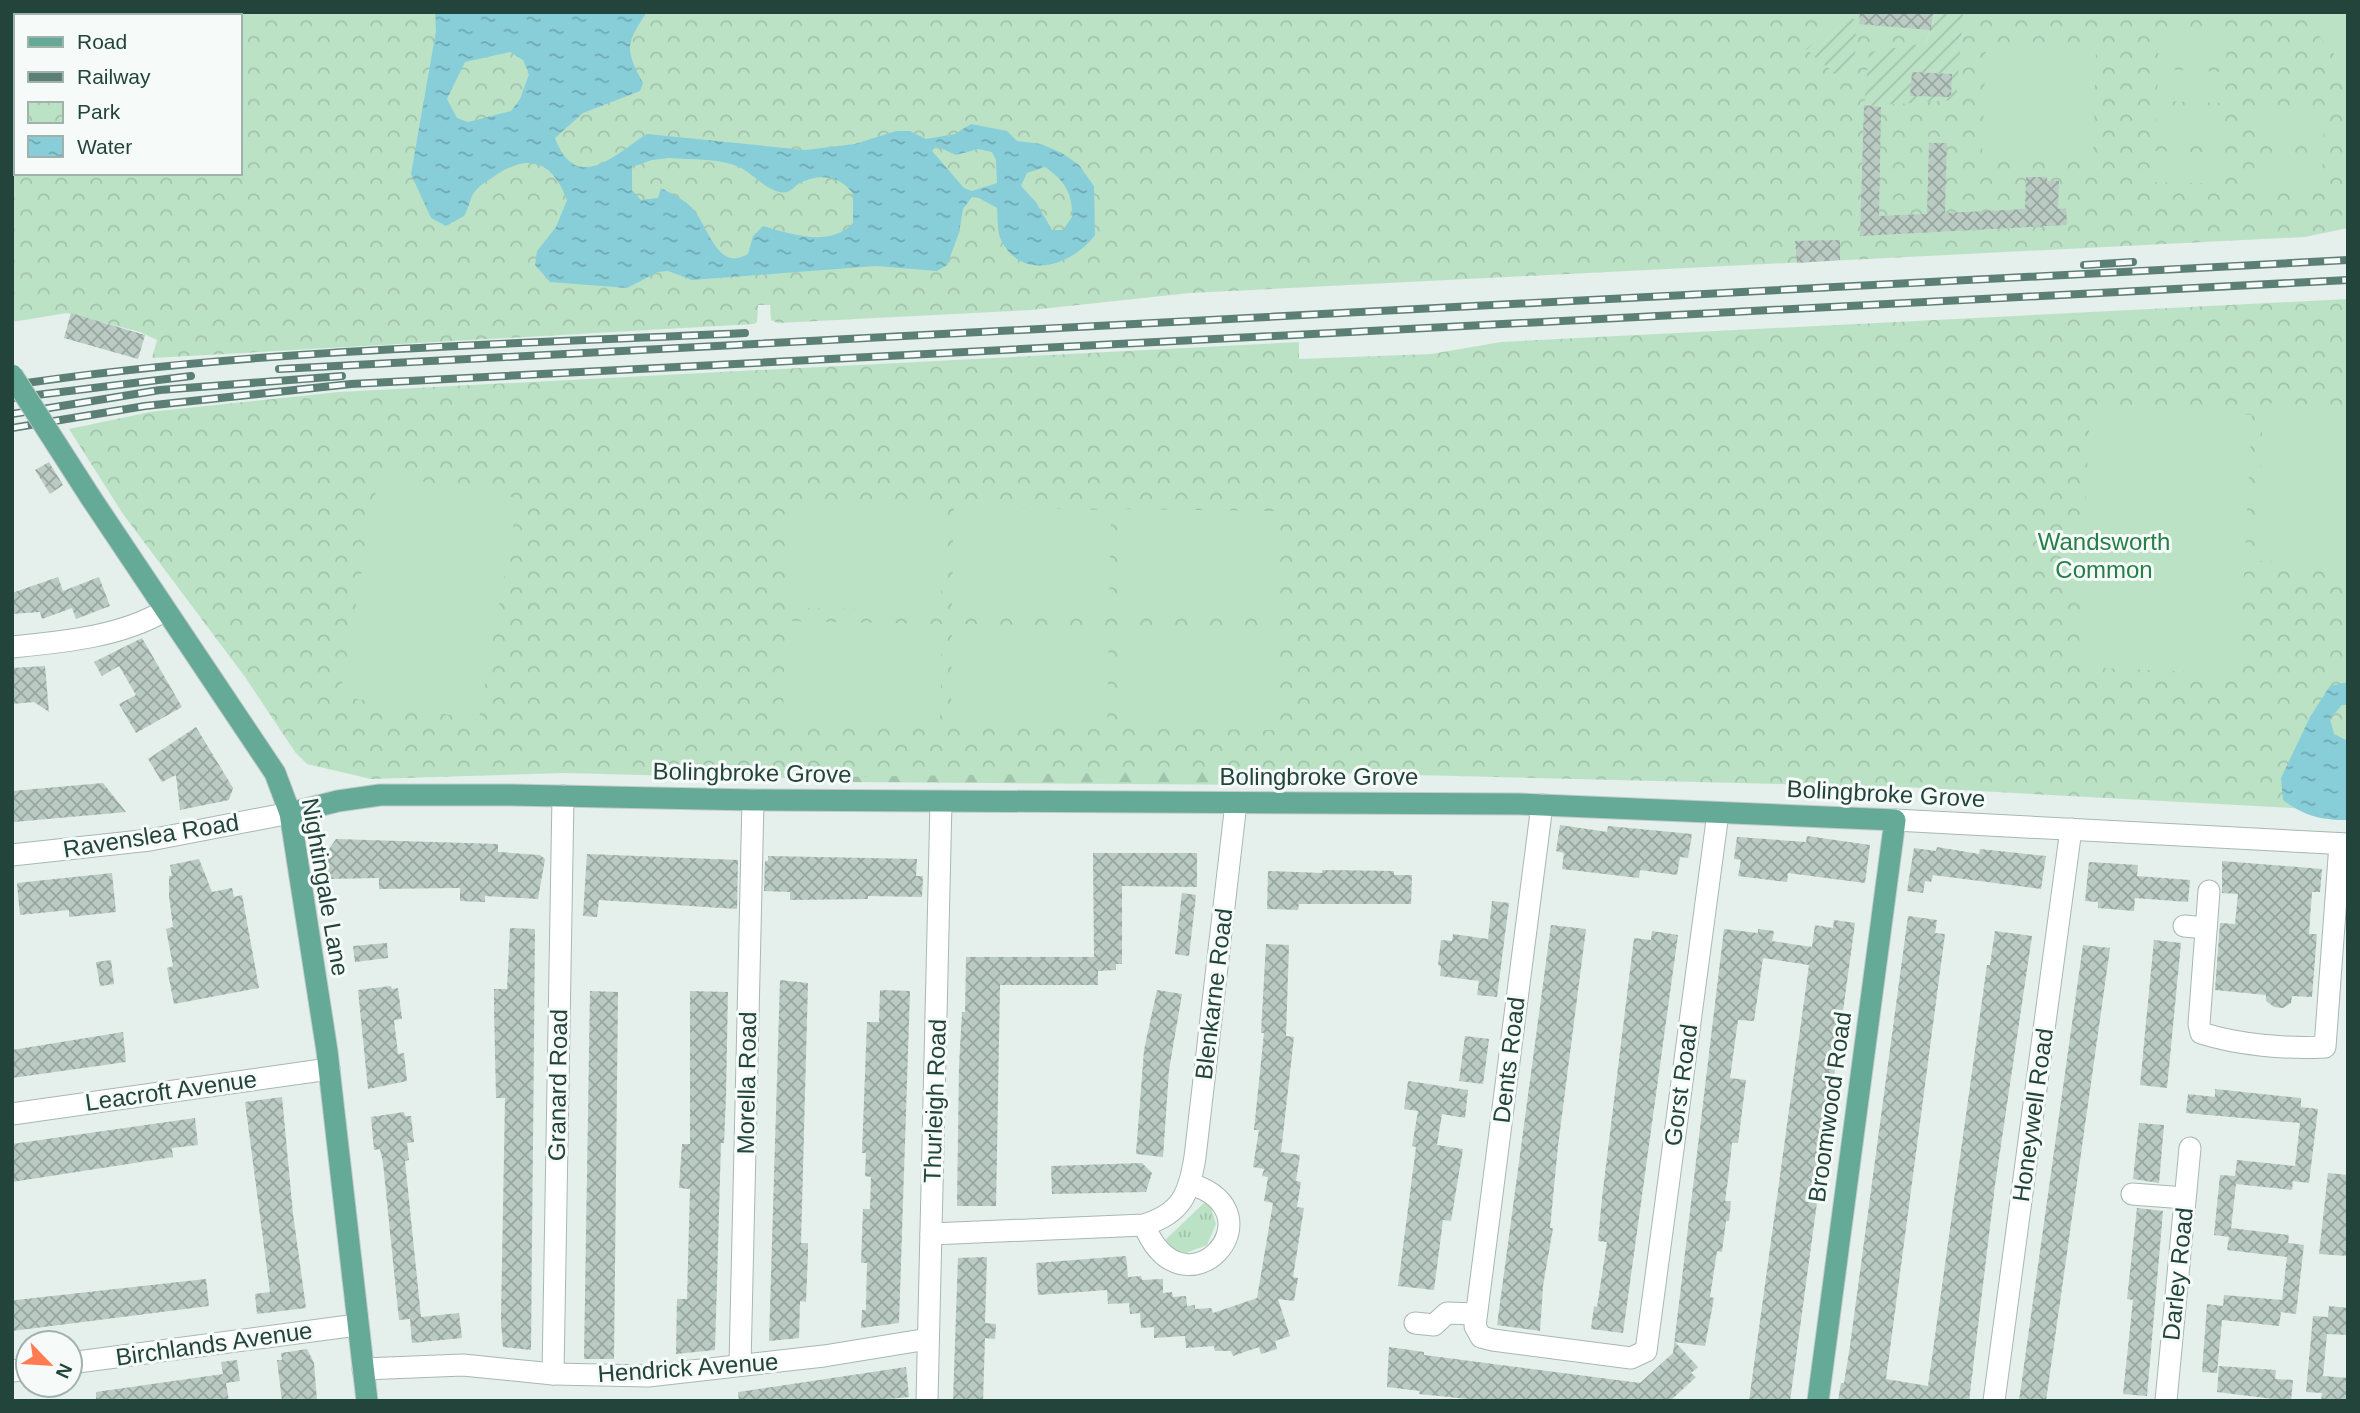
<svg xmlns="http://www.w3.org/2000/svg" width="2360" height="1413" viewBox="0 0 2360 1413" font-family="Helvetica,sans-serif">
  <defs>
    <pattern id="grass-tufts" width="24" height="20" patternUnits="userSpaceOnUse" patternTransform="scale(1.75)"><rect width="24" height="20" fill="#bce2c6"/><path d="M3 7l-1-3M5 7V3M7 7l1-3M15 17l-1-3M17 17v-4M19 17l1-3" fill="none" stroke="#a1c3ab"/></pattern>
    <pattern id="forest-firs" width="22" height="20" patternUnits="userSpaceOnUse" patternTransform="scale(1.75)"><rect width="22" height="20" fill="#bce2c6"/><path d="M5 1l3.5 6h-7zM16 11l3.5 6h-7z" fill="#a1c3ab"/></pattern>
    <pattern id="park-crowns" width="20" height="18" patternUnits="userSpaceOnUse" patternTransform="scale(1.75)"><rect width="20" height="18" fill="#bce2c6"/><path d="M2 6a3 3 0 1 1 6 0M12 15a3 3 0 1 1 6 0" fill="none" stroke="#a1c3ab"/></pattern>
    <pattern id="garden-furrows" width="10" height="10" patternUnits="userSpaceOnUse" patternTransform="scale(1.75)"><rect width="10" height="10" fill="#bce2c6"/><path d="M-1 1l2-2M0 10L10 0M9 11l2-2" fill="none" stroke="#a1c3ab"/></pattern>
    <pattern id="water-ripples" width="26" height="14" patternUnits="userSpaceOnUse" patternTransform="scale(1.75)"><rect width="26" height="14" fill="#88ced9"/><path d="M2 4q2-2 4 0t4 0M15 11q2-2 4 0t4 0" fill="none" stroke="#6fa9b1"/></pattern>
    <pattern id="building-cross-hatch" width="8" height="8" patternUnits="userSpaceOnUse" patternTransform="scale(1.75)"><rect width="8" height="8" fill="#bacbc4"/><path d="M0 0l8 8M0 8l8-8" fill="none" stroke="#97a6a0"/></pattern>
  </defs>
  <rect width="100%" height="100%" fill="#e5efeb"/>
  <path fill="url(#grass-tufts)" d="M1204,1203l6,2 6,19 -9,21 -21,8 -17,-5 -3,-9z"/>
  <path fill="url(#forest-firs)" d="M1291,749l-4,30 -14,6 -426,-3 -52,-11z"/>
  <g fill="url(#park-crowns)" fill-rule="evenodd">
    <path d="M12,12h1924l-10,31 -62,62 97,-93h387v216l-43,9 -1115,56 -159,17 -253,13 -7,-3 -1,-15h-12l-1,17 -3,2 -602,34 5,-18 -17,-8 -73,-19 -55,9zM16,16h224v157h-224z"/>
    <path d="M2348,299v512l-445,-24 -653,-16 -494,7 -191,-5 -194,6 -64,-15 -12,-12 -50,-75 -122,-163 -54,-85 81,-17 189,-20 960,-50v17l132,-5 70,-12z"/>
  </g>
  <g fill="url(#garden-furrows)">
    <path d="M1936,12l27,1 -7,87 -92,6 5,-54 57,-9z"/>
    <path d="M1844,19h12l-1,45 -15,14 -34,-29z"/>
  </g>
  <g fill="#bce2c6">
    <path d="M2300,12h48v60z"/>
    <path d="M2159,29l69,3 -2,31 -68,-3z"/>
    <path d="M1986,46l110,3 -3,111 -111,-3z"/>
    <path d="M2158,69l68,3 -1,31 -68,-2z"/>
    <path d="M2156,111l68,2 -1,32 -68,-3z"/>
    <path d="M2256,111l69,2 -2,32 -68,-2z"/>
    <path d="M2155,151l68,2 -1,31 -69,-2z"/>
    <path d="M2255,154l68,1 -1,32 -68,-2z"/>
    <path d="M2263,403l85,4v157l-91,-3z"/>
    <path d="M2090,407l162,8 -13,259 -161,-7z"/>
    <path d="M379,474l139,24 -39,222 -139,-24z"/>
    <path d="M786,505l157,2 -2,103 -156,-2z"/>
    <path d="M954,507l157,3 -2,102 -157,-2z"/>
    <path d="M1122,509l157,2 -2,103 -157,-3z"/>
    <path d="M785,621l157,3 -2,103 -157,-3z"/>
    <path d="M952,624l157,2 -2,103 -156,-3z"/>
    <path d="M1121,625l156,3 -2,102 -156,-2z"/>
  </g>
  <g fill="url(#water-ripples)" fill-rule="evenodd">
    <path d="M435,12h212c-22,33 -22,37 -4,71l-3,8 -57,22 -28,25c22,58 61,15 92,-4l158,16 50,-6 41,-13h14l16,8 29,-5 16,-10 36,7 10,10 24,3 21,9 17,12 15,21 1,49c-22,30 -73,48 -94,5 -4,-8 -3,-23 -4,-32l-18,-10 -7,-1 -9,12 -4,24 -12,32 -10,6 -61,-5 -184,14 -24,-9 -10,1 -31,16 -77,-6 -15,-17 2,-14 19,-24 11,-27c-14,-37 -36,-48 -71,-25 -8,6 -19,11 -24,21 -3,7 -4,14 -8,20l-18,10 -15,-8 -20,-44 25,-143zM510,52l13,8 6,14 -9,25 -9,12 -43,11 -11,-4 -10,-19 18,-37zM936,146l20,9 22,-6 14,3 4,8 1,23 -25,8 -8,-3 -32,-37zM669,158c22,2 50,0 70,9 14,6 32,29 48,25 4,-1 9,-7 13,-9 20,-10 41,-7 53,11v29c-24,25 -62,11 -90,3l-10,10 -5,18c-30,18 -38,-24 -55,-45 -8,-9 -22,-16 -32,-21l-3,10 -17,2 -9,-10v-23l20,-7zM1045,167c19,13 28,26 27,50l-9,13h-11l-16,-28 -15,-16 6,-13z"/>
    <path d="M2348,682v23h-6l-12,14 4,15 14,7v79c-27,0 -43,-4 -65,-20l-2,-22 29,-61 20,-31z"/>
  </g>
  <g fill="url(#building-cross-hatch)">
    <path d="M1860,12h73l-2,18 -72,-6z"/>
    <path d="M1912,72l40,2 -1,23 -41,-1z"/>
    <path d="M1864,105l17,2 -2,109 48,-2 2,-71h18l-2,70 80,-4 1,-32h21v4h12l-1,28 8,-1 1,17 -207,11z"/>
    <path d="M1840,240v20l-43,3 -2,-22z"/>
    <path d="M71,313l74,22 -7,24 -74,-21z"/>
    <path d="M49,462l14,23 -13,9 -15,-24z"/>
    <path d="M58,577l5,14 36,-14 11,29 -34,13 -4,-11 -30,11 -2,-7 -28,2v-21z"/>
    <path d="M142,638l40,69 -46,26 -17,-29 17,-9 -17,-29 -17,10 -8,-14z"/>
    <path d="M45,666l4,46 -15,-10 -22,2v-36z"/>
    <path d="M196,727l37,61 -4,12 -49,10 -4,-35 -14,7 -14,-23z"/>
    <path d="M103,783l23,29 -112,10 -2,-31z"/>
    <path d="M1560,825l47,7 1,-6 84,8 -4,24 -8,-1 -3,18 -37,-5 -1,8 -77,-9 2,-16 -8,-2z"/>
    <path d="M1807,836l63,9 -5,38 -77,-10 -1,9 -49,-6 3,-16 -7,-1 3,-22 69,5z"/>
    <path d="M336,839l162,5v8l42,3 5,4 -7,40 -53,-3v6l-25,-1v-13l-81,1v-11l-51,1 -1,-27z"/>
    <path d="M1937,847l42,7 1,-5 66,7 -5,33 -108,-14 -2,7 -6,-1 -2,12 -16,-2 7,-43 22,3z"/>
    <path d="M1093,853h104v34l-75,-1v78h-6v6l-18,1v14h-98l-4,221h-39l2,-140 3,-54h3l1,-55h128z"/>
    <path d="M587,854l151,6 -1,49 -138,-9 -2,17 -14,-1z"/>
    <path d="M768,856l149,3 -1,17h7l-1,21 -54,-1v3l-78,1v-8l-26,-1 1,-30h3z"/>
    <path d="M199,859l13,33 20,-4 2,9 8,-2 17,93 -85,16 -7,-36 6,-2 -7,-37 7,-2 -4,-31v-20h3l-2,-11z"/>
    <path d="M2222,861l100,8 -2,23h-8l-3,42h8l-5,63 -20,-1 -1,7 -8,5 -9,-1 -8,-6v-6l-51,-5 5,-67 15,1 3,-30 -16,-1z"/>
    <path d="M2089,862l49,3 -1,11 53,4 -2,22 -53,-4 -1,13 -36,-3v-6l-13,-1z"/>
    <path d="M1322,870l72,1v4h18l-1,29h-112l-1,6 -31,-1 1,-38 54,2z"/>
    <path d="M112,873l4,39 -47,5v-7l-49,5 -3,-32z"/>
    <path d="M1182,893l14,2 -7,61 -14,-2z"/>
    <path d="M1492,901l17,2 -12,94 -20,-2 2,-14 -39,-5 1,-10 -3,-1 3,-25 11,1 1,-7 35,5z"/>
    <path d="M1908,916l29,4 -2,13 10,1 -59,445 42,7 59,-421h3l5,-34 37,5 -37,249 -26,216h-131l3,-18h3l6,-37z"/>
    <path d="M1834,920l21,3 -65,478h-41l60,-436 -46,-7 -9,63 -16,-1 -8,58 16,2 -8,63h-6l-3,28 -4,30h6l-2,20h-3l-4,31 -5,-1 -7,46 4,1 -9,48 -30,-4 23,25 -7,6 5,4 -26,24h-182l-69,-7 1,-3 -33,-4 2,-40 35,5v3l216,28 33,-30 51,-424 34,4v-4l16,2 -2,10 40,6 3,-22 18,3z"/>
    <path d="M1551,925l35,4 -28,217 -8,82h3l-10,58 -3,45 -43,-6z"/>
    <path d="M510,928l25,1 -4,421 -28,-3 -2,-26 4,-223h-9l-2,-92v-17h13z"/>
    <path d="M1652,931l26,4 -55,398 -32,-4 3,-23 3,1 10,-65 -9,-1 4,-43 32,-260 17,2z"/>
    <path d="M2154,940l27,3 -14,145 -27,-3z"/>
    <path d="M387,943l1,15 -33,4 -2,-16z"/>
    <path d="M1266,944l23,1 -3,91 8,1 -13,115 19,3 -4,26 5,1 -4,25 7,1 -11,69 5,1 -4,23 -16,-2 12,37 -15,5 2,8 -16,5 -2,-7 -26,9 -2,-5h-16l-1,-5 -28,2 -1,-12 -31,2v-11l-13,1 -1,-15 -10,1 -1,-11 -21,1 -1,-14 -69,5 -2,-32 90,-7 2,21 13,-1 1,4 21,-1v14l9,-1 1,5 13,-1 1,10 8,-1v4l16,-1 2,5 44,-15 16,-95 -9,-2 4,-24 -6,-1 2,-7 -11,-2 6,-37h-5l10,-97h-3z"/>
    <path d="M2083,945l27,3 -8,57 -56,396h-27z"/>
    <path d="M111,960l3,24 -14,2 -4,-24z"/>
    <path d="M780,980l28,3 -7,260h7v9l-2,50 -6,-1 -1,37 -30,3z"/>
    <path d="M391,986l1,3 6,-1 4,31 -8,1 4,34 6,-1 3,28 -39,8 -10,-99z"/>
    <path d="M880,990l30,1 -11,332 -38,5 1,-18h4l1,-47h-6l2,-54h7l1,-32 -6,-1 1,-23h-4l5,-131h12z"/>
    <path d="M1157,990l25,4 -13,76 -6,87 -27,-3 8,-104z"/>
    <path d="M590,991l28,1 -4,367h-30z"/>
    <path d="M690,991l38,1 -2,104 -2,47h-3l-6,207 -39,4 1,-55h10l3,-110 -11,-1 3,-44h8z"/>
    <path d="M123,1032l3,30 -114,16v-28z"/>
    <path d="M1465,1036l24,3 -6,45 -24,-3z"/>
    <path d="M1408,1081l60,9 -3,28 -23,-4 -5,31 26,4 -12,72 -8,-1 -9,70 -36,-4 18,-139 -4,-1 6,-35 -14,-2z"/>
    <path d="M2215,1089l86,9v9l17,2 -9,74 -16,-2 -1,9 -56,-6 -5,44 58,7 -1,8 16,2 -8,69 -15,-2 -2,14 -57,-6 -5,53 -15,-1 5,-68 16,2 1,-11 58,5 -1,9 6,-52 -60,-7 2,-13 -15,-2 6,-60 15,1 2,-16 58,6 5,-43 -114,-10 2,-19 27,3z"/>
    <path d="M282,1097l11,117 13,94 -49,6 -2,-20 15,-2 -25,-190z"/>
    <path d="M404,1112l1,4h6l3,26 -7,1 2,17 -4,1 16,156 38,-4 3,25 -50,5 -2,-24 -11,1 -16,-157 -3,-14 -6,1 -3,-33z"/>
    <path d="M195,1118l3,27 -26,3 1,9 -161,25v-38z"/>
    <path d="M2139,1123l25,2 -5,58 -26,-4z"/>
    <path d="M1142,1163l10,10 -6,19 -94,2 -1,-28z"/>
    <path d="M2328,1173l20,2v81l-29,-2z"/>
    <path d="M2137,1208l26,3 -16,185 -24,-2 10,-94 -6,-1z"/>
    <path d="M987,1257l-2,66 11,1 -1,15 -10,-1 -2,63h-30l5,-143z"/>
    <path d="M206,1279l3,27 -197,25v-29l4,-2z"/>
    <path d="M2329,1306l19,2v27l-21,-1 -4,42 25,2v23h-27l1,-8 -16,-1 7,-76 15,1z"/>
    <path d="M307,1349l7,14 3,38h-35l-5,-41h5l-1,-7z"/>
    <path d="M237,1360l3,21 -14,2 3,18h-133v-9l127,-18 -2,-12z"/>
    <path d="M2219,1366l57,4 -1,9 18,1 -2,21 -74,-9z"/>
    <path d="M906,1367l3,30 -41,4h-129l-1,-9z"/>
  </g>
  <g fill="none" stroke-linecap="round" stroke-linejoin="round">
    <defs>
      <g id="minor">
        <path d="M12,647c50,-5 108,-10 152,-36"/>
        <path d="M1542,805l-67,521 6,11 12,3 138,18 15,-7 72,-538"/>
        <path d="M1895,820l453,24"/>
        <path d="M12,855l138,-15 140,-27"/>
        <path d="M2209,891l-10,133 2,9c38,12 85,16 124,14l15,-203"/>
        <path d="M2184,926l22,2"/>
        <path d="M12,1114l317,-45"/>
        <path d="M2132,1194l53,4"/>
        <path d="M1144,1225c40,97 139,-11 47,-41"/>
        <path d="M931,1234l213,-9c38,-12 45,-31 51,-68l41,-354"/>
        <path d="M1415,1323l19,2 13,-12 29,1"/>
        <path d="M70,1363l287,-38"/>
        <path d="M740,1365l13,-565"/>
        <path d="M363,1369l100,-4 90,9 95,2 176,-20 104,-17"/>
        <path d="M12,1371l16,-2"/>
        <path d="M553,1374l10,-578"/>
        <path d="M927,1401l14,-599"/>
        <path d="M1994,1401l77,-572"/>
        <path d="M2166,1401l24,-253"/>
      </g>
      <g id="major">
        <path d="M91,498l184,275 15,40 37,238 40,350"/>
        <path d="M290,813l48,-12 42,-6h131l242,5 766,4 376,16 -77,581"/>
      </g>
    </defs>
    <use href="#minor" stroke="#a7b8b2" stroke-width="23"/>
    <use href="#major" stroke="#c1cbc8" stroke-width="23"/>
    <use href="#minor" stroke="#fff" stroke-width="21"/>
    <use href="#major" stroke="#65a997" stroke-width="21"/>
    <defs>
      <g id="rail">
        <path d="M2084,265l49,-3"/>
        <path d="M279,369l2069,-109"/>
        <path d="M12,385c242,-36 489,-40 733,-52"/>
        <path d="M12,398l179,-22"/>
        <path d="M12,414l148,-24 182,-14"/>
        <path d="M12,428l133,-22 206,-22 1997,-104"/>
      </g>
    </defs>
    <use href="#rail" stroke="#5c7f75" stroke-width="8"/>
    <use href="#rail" stroke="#f6fbf9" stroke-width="5" stroke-dasharray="16" stroke-linecap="butt"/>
    <defs>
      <path id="major-bridge" d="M12,375l79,123"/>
    </defs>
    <use href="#major-bridge" stroke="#c1cbc8" stroke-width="23" stroke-linecap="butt"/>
    <use href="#major-bridge" stroke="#65a997" stroke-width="21"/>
  </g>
  <g text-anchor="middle" stroke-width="6" stroke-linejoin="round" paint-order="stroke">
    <g font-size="24" fill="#277f48" stroke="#f6fbf9">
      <text x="2104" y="550">Wandsworth<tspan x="2104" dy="28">Common</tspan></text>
    </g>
    <g font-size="24" fill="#22443a" stroke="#f6fbf9">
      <text transform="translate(752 773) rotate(1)" y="8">Bolingbroke Grove</text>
      <text x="1319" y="785">Bolingbroke Grove</text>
      <text transform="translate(1886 794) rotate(3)" y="8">Bolingbroke Grove</text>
      <text transform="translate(151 836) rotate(-9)" y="8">Ravenslea Road</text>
      <text transform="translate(325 887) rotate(80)" y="8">Nightingale Lane</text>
      <text transform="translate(1214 994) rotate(-83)" y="8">Blenkarne Road</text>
      <text transform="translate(1509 1060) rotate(-83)" y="8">Dents Road</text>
      <text transform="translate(747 1083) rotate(-89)" y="8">Morella Road</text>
      <text transform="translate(558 1085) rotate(-89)" y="8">Granard Road</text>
      <text transform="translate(1681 1085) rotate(-82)" y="8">Gorst Road</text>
      <text transform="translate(171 1091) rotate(-8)" y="8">Leacroft Avenue</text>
      <text transform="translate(935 1101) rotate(-88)" y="8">Thurleigh Road</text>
      <text transform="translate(1830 1107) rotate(-82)" y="8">Broomwood Road</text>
      <text transform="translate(2033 1115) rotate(-82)" y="8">Honeywell Road</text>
      <text transform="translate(2178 1274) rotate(-84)" y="8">Darley Road</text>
      <text transform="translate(214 1344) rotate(-8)" y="8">Birchlands Avenue</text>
      <text transform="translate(688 1368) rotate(-4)" y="8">Hendrick Avenue</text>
    </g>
  </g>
  <rect width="2360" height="1413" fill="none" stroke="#22443a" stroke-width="28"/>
  <rect x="14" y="14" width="228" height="161" fill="#f6fbf9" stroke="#a1b2ad" stroke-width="2"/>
  <rect x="28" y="37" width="35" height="10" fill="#65a997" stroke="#a1b2ad" stroke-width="2"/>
  <text x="77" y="49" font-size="21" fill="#22443a">Road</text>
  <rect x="28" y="72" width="35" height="10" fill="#5c7f75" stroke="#a1b2ad" stroke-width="2"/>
  <text x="77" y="84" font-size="21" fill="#22443a">Railway</text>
  <rect x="28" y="102" width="35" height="21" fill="url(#park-crowns)" stroke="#a1b2ad" stroke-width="2"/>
  <text x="77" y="119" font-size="21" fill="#22443a">Park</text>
  <rect x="28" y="136" width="35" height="21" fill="url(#water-ripples)" stroke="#a1b2ad" stroke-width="2"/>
  <text x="77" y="154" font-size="21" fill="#22443a">Water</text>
  <g transform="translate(49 1364) rotate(115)"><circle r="33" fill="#f6fbf9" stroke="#a1b2ad" stroke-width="2"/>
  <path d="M0-5L12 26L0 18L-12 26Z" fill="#ff7c53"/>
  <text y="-10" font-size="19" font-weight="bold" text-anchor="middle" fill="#22443a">N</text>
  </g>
</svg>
